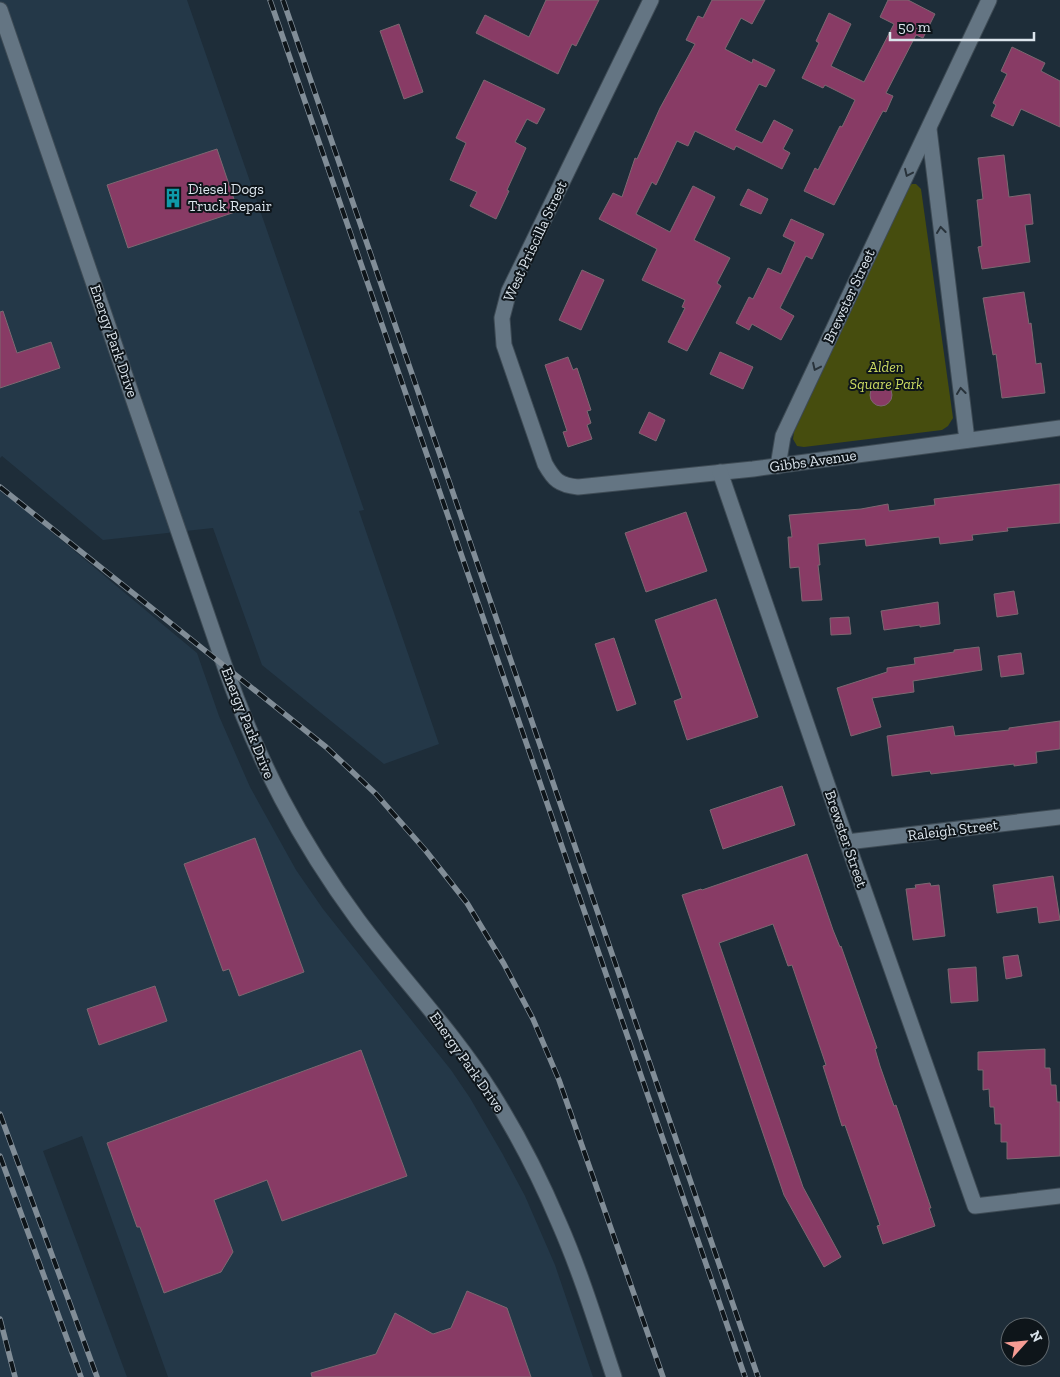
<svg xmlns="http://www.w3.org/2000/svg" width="1060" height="1377" viewBox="0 0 1060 1377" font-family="'Zilla Slab',serif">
  <rect width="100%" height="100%" fill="#1e2d39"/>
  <g fill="#243848">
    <path d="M0,0h187l177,510 -5,1 80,233 -55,20 -122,-99 -49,-137 -110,12 -101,-84 -2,2z"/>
    <path d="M0,489l197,164 22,63 31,71 46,83 27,39 128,161 19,28 32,55 23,43 30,69 38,112h-425l-86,-241 -39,15 84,226h-127z"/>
  </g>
  <path fill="#464d0e" d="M912,184h4l5,5 32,229 -5,8 -6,4 -138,17 -7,-1 -4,-7 1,-7 114,-245z"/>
  <g fill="#883b65" stroke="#7c6871">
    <path d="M546,0h53l-23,46 -4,-2 -14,30 -82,-41 9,-18 44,22z"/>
    <path d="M712,0h53l-13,24 -11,-6 -16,31 27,14 1,-4 22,11 -9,17 -7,-3 -24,46 27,13 12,-23 19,10 -10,19 7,4 -8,16 -46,-23 -2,4 -39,-19 -7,15 -11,-5 -21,44 -4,-3 -16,32 34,18 23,-46 22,11 -21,43 36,18 -13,25 4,3 -34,65 -19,-9 17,-34 -3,-1 3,-7 -43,-20 15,-31 -58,-30 14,-26 9,4 13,-39 2,1 23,-51 35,-64 -9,-4 12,-24 5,2z"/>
    <path d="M888,0h20l27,14 -12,24 -7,-3 -30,58 7,3 -7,16 -3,-1 -5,9 -44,85 -30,-14 11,-23 3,2 22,-44 2,1 13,-27 -30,-15 -2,3 -21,-10 17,-35 -3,-2 13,-28 22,11 -20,42 33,16 30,-58 -14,-7z"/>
    <path d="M399,24l24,68 -19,7 -24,-68z"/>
    <path d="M1012,47l33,16 -4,8 19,10v46l-39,-18 -8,17 -22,-10 5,-11 -3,-2 14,-29 -6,-3z"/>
    <path d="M484,80l61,29 -8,15 -10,-5 -12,23 11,6 -19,42 2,1 -13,28 -26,-13 7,-14 -27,-12 16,-37 -10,-5z"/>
    <path d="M217,149l21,62 -110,37 -21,-63z"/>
    <path d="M1004,155l5,42 21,-3 3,30 -8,1 5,37 -48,7 -4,-22 4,-1 -5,-46 6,-1 -5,-41z"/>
    <path d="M748,189l20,10 -7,15 -21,-9z"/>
    <path d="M791,219l33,15 -12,25 -6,-3 -26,52 14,8 -13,24 -29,-16 -3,6 -13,-7 13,-26 4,2 15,-31 13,6 14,-32 -12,-6z"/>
    <path d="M582,270l22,10 -23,50 -22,-10z"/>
    <path d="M1024,292l5,32 2,-1 5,41 5,-1 4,30 -43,5 -6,-44 -3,1 -10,-57z"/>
    <path d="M3,311l14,42 34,-11 9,26 -60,20v-76z"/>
    <path d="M720,352l33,15 -10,22 -33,-15z"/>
    <path d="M568,357l5,13 4,-2 14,42 -4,1 4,12 -4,2 5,14 -24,8 -5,-15 4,-1 -22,-66z"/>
    <circle cx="881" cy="395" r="11"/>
    <path d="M649,412l16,8 -9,21 -17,-8z"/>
    <path d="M1060,484v39l-53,5 1,3 -36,4 1,5 -33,4 -1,-7 -73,9 -1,-7 -47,5 2,21h-2l4,35 -20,1 -3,-34 -9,1 -2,-31h4l-3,-22 72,-6 27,-5 1,7 46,-6 -1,-6z"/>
    <path d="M686,512l21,59 -61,21 -21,-59z"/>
    <path d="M1014,591l4,23 -21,3 -3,-23z"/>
    <path d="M716,599l42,118 -71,23 -13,-39 8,-3 -27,-78z"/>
    <path d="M938,602l2,22 -20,3v-2l-36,5 -3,-19z"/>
    <path d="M849,617l2,17 -20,1 -1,-17z"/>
    <path d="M614,638l22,66 -19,7 -22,-67z"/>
    <path d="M979,647l3,23 -69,11 1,11 -42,6 9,29 -30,9 -14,-48 50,-16v-4l28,-4 -1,-6 40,-6v-2z"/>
    <path d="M1021,653l3,21 -23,3 -3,-21z"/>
    <path d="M1060,721v28l-24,3 1,11 -23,3v-2l-83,10 -1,-3 -38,5 -5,-40 66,-10 2,10 54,-6v-2z"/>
    <path d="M782,786l13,39 -72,24 -13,-39z"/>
    <path d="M255,838l49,134 -65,24 -10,-27 -6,2 -39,-107z"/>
    <path d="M807,854l26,76 7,17 1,-1 36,102 -2,1 5,17 14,40 2,-1 35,103h-2l6,18 -52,18 -6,-18 3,-1 -35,-100 -3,1 -19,-60 3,-1 -34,-100 -4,1 -15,-42 -54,19 84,244 38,70 -17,10 -40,-72 -102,-300 19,-6 1,1z"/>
    <path d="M1053,876l7,44 -21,3 -2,-16 -40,6 -4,-28z"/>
    <path d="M930,883l1,3 8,-1 6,51 -32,4 -7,-51 10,-1 -1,-3z"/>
    <path d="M1018,955l4,21 -16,3 -3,-22z"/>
    <path d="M976,967l2,34 -27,2 -3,-34z"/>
    <path d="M155,986l12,35 -68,24 -12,-36z"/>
    <path d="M1045,1049v19h5l1,17h5l1,17h3v54l-53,3v-17h-6v-18h-6l-1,-17h-4l-1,-18 -6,1v-20h-5v-18z"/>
    <path d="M361,1050l46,126 -125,45 -15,-41 -53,20 19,52 -12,20 -57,21 -24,-66h-3l-30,-84z"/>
    <path d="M467,1291l40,17 24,69h-219l-1,-4 65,-19 19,-41 38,21 18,-6z"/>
  </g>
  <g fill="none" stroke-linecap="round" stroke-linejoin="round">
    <defs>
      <g id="minor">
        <path d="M651,0l-142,291 -7,27 2,27 41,119c9,16 14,21 33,23l175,-18 307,-41"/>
        <path d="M0,10l225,657c33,94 74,173 133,253 43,58 94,110 133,172 26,41 49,86 68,131 22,50 38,103 55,154"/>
        <path d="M929,129l38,311"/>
        <path d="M778,466l5,-30 206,-436"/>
        <path d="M720,472l127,370 128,364 85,-10"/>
        <path d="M847,842l213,-25"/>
      </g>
    </defs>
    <use href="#minor" stroke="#3e4b55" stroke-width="17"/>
    <use href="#minor" stroke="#647583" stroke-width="15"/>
    <defs>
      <g id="rail">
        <path d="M270,0l475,1377"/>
        <path d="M283,0l475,1377"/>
        <path d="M0,487l326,260 50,47 50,57 41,52 37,61 29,55 26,61 104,297"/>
        <path d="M0,1114l97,263"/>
        <path d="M0,1156l81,221"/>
        <path d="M0,1319l15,58"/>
      </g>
    </defs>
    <use href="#rail" stroke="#818d97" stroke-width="5.5"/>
    <use href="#rail" stroke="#0e151a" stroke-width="4" stroke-dasharray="11" stroke-linecap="butt"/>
  </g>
  <defs><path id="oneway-chevron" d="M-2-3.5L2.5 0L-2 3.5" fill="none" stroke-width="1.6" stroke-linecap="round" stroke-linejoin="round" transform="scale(1.25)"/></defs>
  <g stroke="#28323a">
    <use href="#oneway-chevron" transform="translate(908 173) rotate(115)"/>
    <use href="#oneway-chevron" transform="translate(941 230) rotate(-97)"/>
    <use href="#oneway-chevron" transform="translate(816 367) rotate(115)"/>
    <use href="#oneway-chevron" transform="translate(961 391) rotate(-97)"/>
  </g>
  <defs>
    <symbol id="building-bare" viewBox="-9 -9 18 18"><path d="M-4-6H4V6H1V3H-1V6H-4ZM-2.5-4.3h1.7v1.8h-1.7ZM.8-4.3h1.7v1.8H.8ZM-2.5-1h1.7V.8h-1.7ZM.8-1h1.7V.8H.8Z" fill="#0f9aa8" stroke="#0e151a" stroke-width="2.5" paint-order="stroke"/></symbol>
  </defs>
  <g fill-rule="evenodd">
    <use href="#building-bare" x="159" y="184" width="28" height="28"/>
  </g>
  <g text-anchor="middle" stroke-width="4" stroke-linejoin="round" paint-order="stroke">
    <g font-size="15" fill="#dbe4ec" stroke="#0e151a" text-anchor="start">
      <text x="188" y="194">Diesel Dogs<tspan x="188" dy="17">Truck Repair</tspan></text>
    </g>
    <g font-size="15" fill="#dbe4ec" stroke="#0e151a">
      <text transform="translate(535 241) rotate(-65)" y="5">West Priscilla Street</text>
      <text transform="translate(849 296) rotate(-65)" y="5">Brewster Street</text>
      <text transform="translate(114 341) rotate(71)" y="5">Energy Park Drive</text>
      <text transform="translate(813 461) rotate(-8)" y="5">Gibbs Avenue</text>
      <text transform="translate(248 723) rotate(68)" y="5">Energy Park Drive</text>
      <text transform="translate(953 830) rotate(-7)" y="5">Raleigh Street</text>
      <text transform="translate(846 839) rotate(71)" y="5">Brewster Street</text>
      <text transform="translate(467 1062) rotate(55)" y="5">Energy Park Drive</text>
    </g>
    <g font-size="15" font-style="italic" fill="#cbda62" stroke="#0e151a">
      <text x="886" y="372">Alden<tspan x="886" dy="17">Square Park</tspan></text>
    </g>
  </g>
  <g transform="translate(1025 1342) rotate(63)"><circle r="24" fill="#0e151a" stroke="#60686e"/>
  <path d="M0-4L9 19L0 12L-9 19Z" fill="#f59c94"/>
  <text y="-8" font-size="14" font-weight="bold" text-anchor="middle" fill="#dbe4ec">N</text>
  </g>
  <path d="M890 32v8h144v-8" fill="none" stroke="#dbe4ec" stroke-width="2.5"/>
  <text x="898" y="32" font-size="15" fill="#dbe4ec" stroke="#0e151a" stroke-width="4" paint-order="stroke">50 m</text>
</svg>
